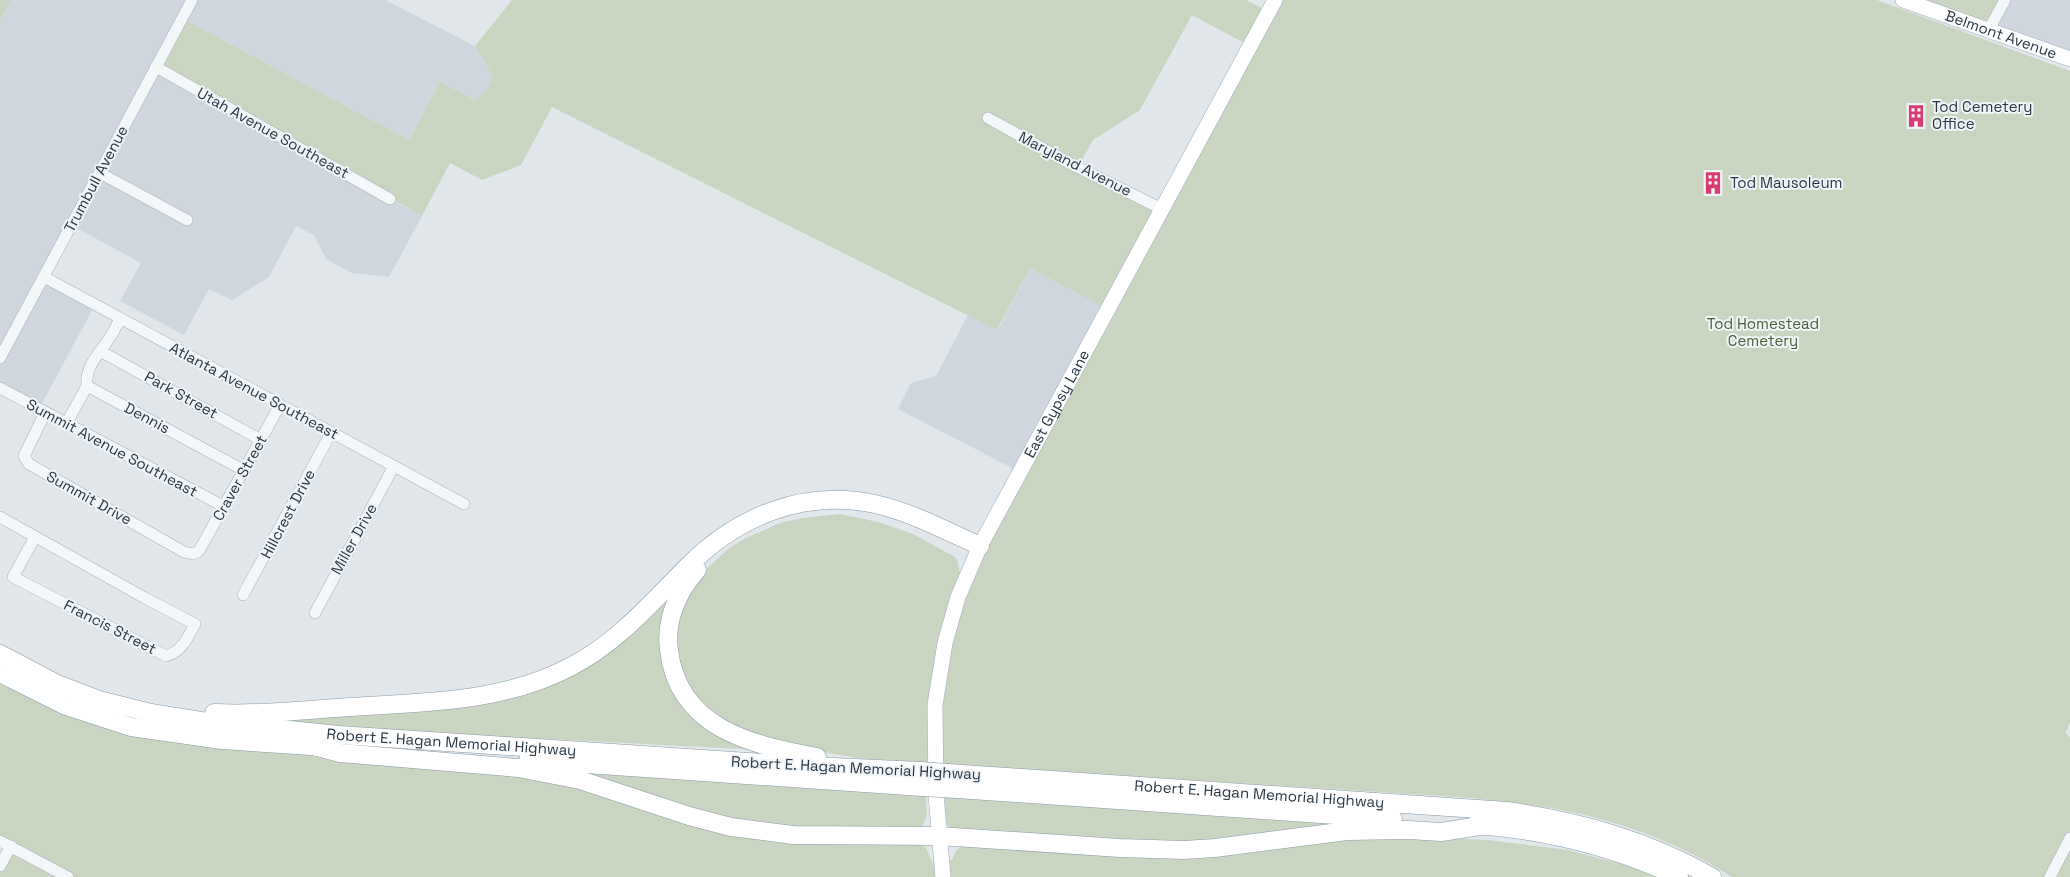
<svg xmlns="http://www.w3.org/2000/svg" width="2070" height="877" viewBox="0 0 2070 877" font-family="'Space Grotesk',sans-serif">
  <rect width="100%" height="100%" fill="#e1e7eb"/>
  <g fill="#cfd6dd">
    <path d="M11,0h374l90,46 18,31 -6,13 -12,10 -35,-18 -31,58 -227,-122 208,181 32,17 -33,61 -37,-4 -26,-14 -12,-24 -18,-9 -27,51 -37,23 -23,-11 -25,46 -64,-34 21,-38 -70,-38 -27,52 51,28 -56,104 -39,-21v-367z"/>
    <path d="M2005,0h65v59l-82,-28z"/>
    <path d="M1030,268l78,41 -88,163 -122,-63 13,-26 25,-7 32,-61 30,15z"/>
  </g>
  <g fill="#cad5c1" fill-rule="evenodd">
    <path d="M0,0h11l-11,21z"/>
    <path d="M512,0h734l22,11 7,-11h602l193,71v652l-5,10 5,4v140h-338c-55,-36 -123,-60 -188,-70 -24,-4 -48,-6 -72,-9l-609,-39 -79,-14 -63,-22 -40,-44 -7,-52 21,-47 33,-31 14,-9 38,-17 23,-5 37,-4 38,8 35,12 42,23 3,5 2,12 147,-265 -77,-41 -33,62 -445,-223 -31,58 -39,15 -32,-17 -28,53 -266,-149 26,-49 227,122 31,-58 35,18 12,-10 6,-13 -18,-31zM1192,15l58,31 -88,162 -84,-41 15,-27 47,-30z"/>
    <path d="M1903,0h102l-17,31z"/>
    <path d="M678,582l-5,16 5,95 84,57 -276,-14 -240,-16 301,-39z"/>
    <path d="M0,683l63,30 272,47 181,14 66,13 103,33 235,24 6,4 6,14 20,-2 3,-8 9,-8 155,9 257,-18 112,5 80,10 57,15 30,12h-1655v-11l11,-20 -11,-5z"/>
    <path d="M582,772l340,24v-9l35,11 399,26 -171,22 -232,-16 -8,-7v-25l-19,-1c0,13 4,23 -8,33h-95l-97,-10z"/>
  </g>
  <g fill="none" stroke-linecap="round" stroke-linejoin="round">
    <defs>
      <g id="minor">
        <path d="M1988,31l17,-31"/>
        <path d="M156,67l234,132"/>
        <path d="M988,118l83,46 91,45"/>
        <path d="M100,173l87,47"/>
        <path d="M44,277l420,227"/>
        <path d="M100,351l161,89"/>
        <path d="M0,358l192,-358"/>
        <path d="M87,386c-2,-20 11,-30 21,-46 5,-6 8,-14 12,-21"/>
        <path d="M0,388l225,119"/>
        <path d="M45,413l-21,43 5,8 155,88 9,2 6,-3 81,-146"/>
        <path d="M66,424l21,-38 158,85"/>
        <path d="M0,517l145,81 50,26c-7,13 -13,28 -29,32l-153,-79 22,-40"/>
        <path d="M243,595l88,-162"/>
        <path d="M315,613l79,-147"/>
        <path d="M0,841l68,36"/>
        <path d="M0,866l11,-20"/>
        <path d="M2050,877l20,-39"/>
      </g>
      <g id="major">
        <path id="s1" d="M1903,0l167,59"/>
        <path id="s2" d="M943,877l-7,-83 -1,-89 10,-62 13,-46 22,-51 295,-546"/>
      </g>
      <g id="highway">
        <path d="M697,570c-20,22 -32,51 -28,80 9,78 82,95 148,107"/>
        <path id="s3" d="M0,654l57,30 42,16 52,13 50,8 138,14 472,31 110,5"/>
        <path d="M0,673l66,33 65,21 91,13 103,7"/>
        <path d="M214,713c45,2 90,-3 135,-6 76,-5 152,-4 221,-40 47,-24 81,-64 118,-101 50,-50 116,-77 187,-62 36,8 71,27 105,42"/>
        <path d="M314,746l26,7 178,15 62,12 109,36 42,11 62,8 146,1 181,12 64,2 31,-2 132,-17 62,-1 32,2 45,-7"/>
        <path d="M528,760l394,27"/>
        <path id="s4" d="M948,773l559,38c74,11 140,29 205,66"/>
        <path d="M957,789l436,30"/>
        <path d="M1476,825c71,5 139,22 203,52"/>
      </g>
    </defs>
    <use href="#minor" stroke="#a6afb6" stroke-width="12"/>
    <use href="#major" stroke="#9fadb8" stroke-width="16"/>
    <use href="#highway" stroke="#8797a3" stroke-width="19"/>
    <use href="#minor" stroke="#f4f7f9" stroke-width="11"/>
    <use href="#major" stroke="#fff" stroke-width="15"/>
    <use href="#highway" stroke="#fff" stroke-width="18"/>
    <defs>
      <g id="highway-bridge">
        <path d="M921,771l27,2"/>
        <path d="M922,787l35,2"/>
      </g>
    </defs>
    <use href="#highway-bridge" stroke="#8797a3" stroke-width="19" stroke-linecap="butt"/>
    <use href="#highway-bridge" stroke="#fff" stroke-width="18"/>
  </g>
  <defs>
    <symbol id="building-bare" viewBox="-9 -9 18 18"><path d="M-4-6H4V6H1V3H-1V6H-4ZM-2.5-4.3h1.7v1.8h-1.7ZM.8-4.3h1.7v1.8H.8ZM-2.5-1h1.7V.8h-1.7ZM.8-1h1.7V.8H.8Z" fill="#d93c70" stroke="#f1f5f8" stroke-width="2.5" paint-order="stroke"/></symbol>
  </defs>
  <g fill-rule="evenodd">
    <use href="#building-bare" x="1900" y="100" width="32" height="32"/>
    <use href="#building-bare" x="1697" y="167" width="32" height="32"/>
  </g>
  <g text-anchor="middle" stroke-width="4" stroke-linejoin="round" paint-order="stroke">
    <g font-size="15" fill="#283744" stroke="#f1f5f8">
      <text dy="5" stroke="none"><textPath href="#s1" startOffset="104">Belmont Avenue</textPath></text>
      <text transform="translate(273 133) rotate(29)" y="5">Utah Avenue Southeast</text>
      <text transform="translate(1075 164) rotate(27)" y="5">Maryland Avenue</text>
      <text transform="translate(96 179) rotate(-62)" y="5">Trumbull Avenue</text>
      <text transform="translate(254 391) rotate(28)" y="5">Atlanta Avenue Southeast</text>
      <text transform="translate(181 395) rotate(29)" y="5">Park Street</text>
      <text dy="5" stroke="none"><textPath href="#s2" startOffset="500">East Gypsy Lane</textPath></text>
      <text transform="translate(147 418) rotate(28)" y="5">Dennis</text>
      <text transform="translate(112 448) rotate(28)" y="5">Summit Avenue Southeast</text>
      <text transform="translate(240 478) rotate(-61)" y="5">Craver Street</text>
      <text transform="translate(89 498) rotate(29)" y="5">Summit Drive</text>
      <text transform="translate(288 514) rotate(-62)" y="5">Hillcrest Drive</text>
      <text transform="translate(354 539) rotate(-61)" y="5">Miller Drive</text>
      <text transform="translate(110 627) rotate(27)" y="5">Francis Street</text>
      <text dy="5" stroke="none"><textPath href="#s3" startOffset="465">Robert E. Hagan Memorial Highway</textPath></text>
      <text transform="translate(856 768) rotate(3)" y="5">Robert E. Hagan Memorial Highway</text>
      <text dy="5" stroke="none"><textPath href="#s4" startOffset="312">Robert E. Hagan Memorial Highway</textPath></text>
    </g>
    <g font-size="15" fill="#283744" stroke="#f1f5f8" text-anchor="start">
      <text x="1932" y="112">Tod Cemetery<tspan x="1932" dy="17">Office</tspan></text>
      <text x="1730" y="188">Tod Mausoleum</text>
    </g>
    <g font-size="15" fill="#446134" stroke="#f1f5f8">
      <text x="1763" y="329">Tod Homestead<tspan x="1763" dy="17">Cemetery</tspan></text>
    </g>
  </g>
</svg>
